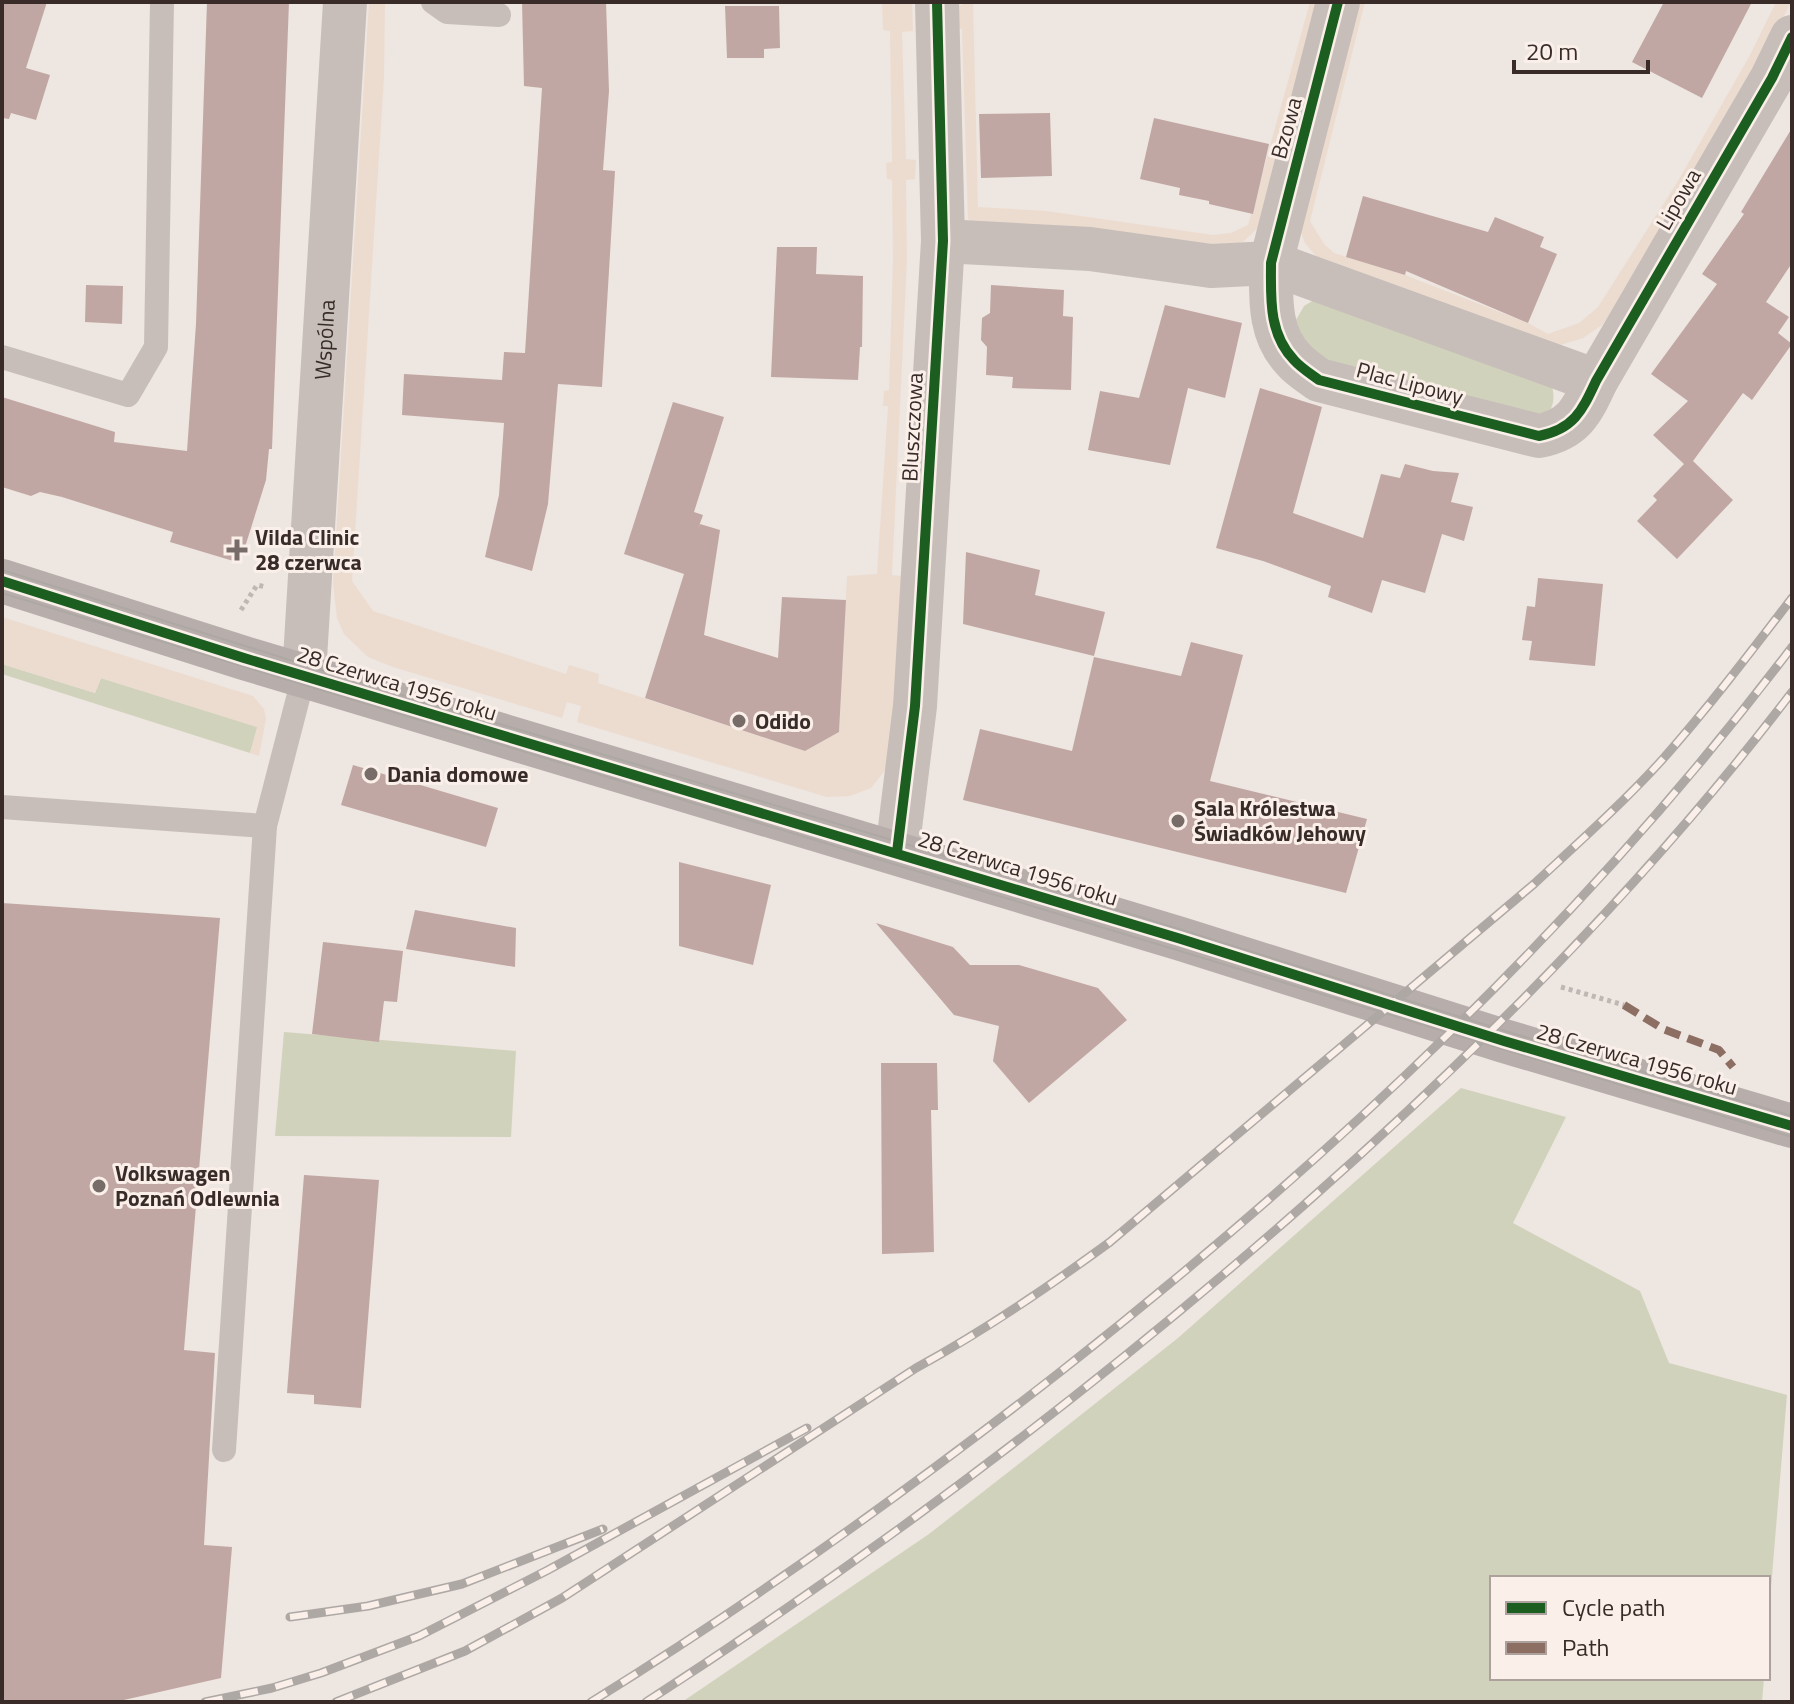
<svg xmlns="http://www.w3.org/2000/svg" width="1794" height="1704" viewBox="0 0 1794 1704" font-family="'Titillium Web',sans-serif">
  <rect width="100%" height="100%" fill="#eee6e1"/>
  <g fill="#d1d2bb">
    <path d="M1314,300l237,82c4,15 4,25 -7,36l-237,-59 -11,-39 8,-14z"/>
    <path d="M2,664l93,29 6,-15 157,49 -8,26 -248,-79z"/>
    <path d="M284,1032l232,19 -5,86 -236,-1z"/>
    <path d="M1461,1088l105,29 -53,106 127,68 29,72 118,32 -19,229v-46h-276v100h272l-2,24h-1080l247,-168 105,-82 144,-114z"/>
  </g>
  <g fill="#ecdcd0">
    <path d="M369,2h16l-1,76 -32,503 21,30 193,63 3,-9 30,9 -1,9 207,68 34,-19 8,-156 30,-2 11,-168h-5l1,-15 5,-1 4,-130 -1,-80 -5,-1 -1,-16 6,-1 -2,-131 -7,-1 -1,-28h30l1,29 -11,1 4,127 10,1 -1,19 -9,1 1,80 -15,315 10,1 -12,188 -19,24 -21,8 -23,1 -250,-75 4,-16 -14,-4 -5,16 -169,-51 -25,-10 -24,-23 -7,-16 -4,-34z"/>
    <path d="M962,2h11l5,205 68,4 167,24 18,-2 17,-8 62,-223h14l-63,223 -17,16 -15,6 -251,-22 -10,-6 -6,-190 -10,-1v-22l10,-1z"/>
    <path d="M1351,2h14l-55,219 14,23 10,9 71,22 123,48 20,11 31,-11 19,-16 80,-126 71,-124 27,-55h15l-39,78 -140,232 -10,13 -19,13 -26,8 -241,-90 -11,-13 -6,-16z"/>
    <path d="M2,617l251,79 11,13 2,10 -7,37 -9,-3 7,-26 -156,-49 -6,15 -93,-29z"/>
  </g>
  <g fill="#c1a7a3">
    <path d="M2,2h45l-21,66 24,7 -14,45 -25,-7 -2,6 -7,-1z"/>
    <path d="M207,2h82l-17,447h-3l-3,31 -26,83 -70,-21 3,-10 -111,-35 -22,-5 -9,4 -29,-9v-90l113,35 -1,10 73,9 9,-127z"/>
    <path d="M522,2h84l3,89 -6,79 12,1 -13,216 -44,-3 -10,120 -16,67 -47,-14 14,-62 5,-72 -102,-8 2,-41 98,6 2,-28 21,1 17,-265 -18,-2z"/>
    <path d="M1664,2h88l-50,96 -70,-36z"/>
    <path d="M725,6h54l1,42 -16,1v9h-37z"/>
    <path d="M1050,113l2,63 -71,2 -2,-64z"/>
    <path d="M1154,118l115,26 -16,70 -44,-10v-3l-30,-6 1,-7 -40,-9z"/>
    <path d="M1792,128v135l-26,39 23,15 -11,16 14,11 -40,56 -9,-7 -50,68 40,39 -56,59 -40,-38 20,-21 -4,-4 31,-32 -31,-29 35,-34 -37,-27 66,-90 -15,-10 42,-60 -3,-2z"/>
    <path d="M1363,196l125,36 7,-15 49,20 -4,10 17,7 -29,69 -122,-52 -1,4 -59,-18z"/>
    <path d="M777,247h40l-1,27 47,2 -1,71h-2l-2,33 -87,-3z"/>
    <path d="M86,285l37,1 -1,38 -37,-2z"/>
    <path d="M991,285l73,5 -1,26 10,1 -2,73 -59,-2 1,-11 -27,-2 1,-28 -6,-7 1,-22 8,-5z"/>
    <path d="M1165,305l77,18 -17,75 -37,-10 -18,77 -82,-15 12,-59 39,7z"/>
    <path d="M1260,388l62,19 -29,106 70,25 18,-64 19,4 5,-14 28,7 26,2 -8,29 22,5 -9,34 -22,-7 -17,59 -43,-13 -10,33 -44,-16 3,-11 -68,-25 -47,-13z"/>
    <path d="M673,402l51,15 -30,95 9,3 -5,14 2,-5 20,6 -16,105 74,23 4,-61 64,3 -7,132 -34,19 -160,-53 39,-124 -60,-20z"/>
    <path d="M966,552l74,18 -5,25 70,17 -11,44 -131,-32z"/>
    <path d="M1538,578l65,6 -8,82 -66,-6 3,-19 -10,-1 5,-34 8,1z"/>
    <path d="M1191,642l52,13 -33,126 157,38 -21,74 -383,-93 17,-71 92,22 22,-94 87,19z"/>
    <path d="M353,765l145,43 -12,39 -145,-42z"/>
    <path d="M679,862l92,23 -18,80 -74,-19z"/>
    <path d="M2,903l218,15 -36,432 31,3 -11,192 28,2 -11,131 -106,24h-113z"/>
    <path d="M415,910l101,18 -1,39 -109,-18z"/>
    <path d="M876,923l77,24 17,18h49l79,23 29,32 -98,83 -36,-42 6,-35 -45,-11z"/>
    <path d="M323,942l80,9 -6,51 -13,-1 -5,41 -67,-8z"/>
    <path d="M881,1063h56l1,47h-7l3,142 -52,2z"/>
    <path d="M304,1175l75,5 -18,228 -47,-4v-9l-27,-2z"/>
  </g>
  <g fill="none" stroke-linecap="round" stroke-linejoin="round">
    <g stroke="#bfb7b3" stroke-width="5" stroke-dasharray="4 4" stroke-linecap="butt">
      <path d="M241,610l16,-25 9,2"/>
      <path d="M1561,987l63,18"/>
    </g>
    <g stroke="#c7beba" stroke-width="24">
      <path d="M433,2l14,10 52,3"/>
      <path d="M2,357l126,38 28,-48 6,-345"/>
      <path d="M2,807l263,19"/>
      <path d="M224,1450l41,-624 39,-151"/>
    </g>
    <g stroke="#c7beba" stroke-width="44">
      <path d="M1338,2l-67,261c0,34 -3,70 23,97 7,8 17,14 25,20l220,56c35,-7 43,-25 57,-55l176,-303 20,-41"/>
      <path d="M943,241l147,8 121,17 60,-3 325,118"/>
      <path id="s1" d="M304,675l41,-673"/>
      <path d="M897,852l18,-146 28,-465 -6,-239"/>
    </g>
    <path stroke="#b7aeab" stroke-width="44" d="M2,581l242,77 937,281 323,102 288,85"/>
    <g stroke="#aea8a5" stroke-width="2">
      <path d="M2,570l400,125 517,153 593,185 280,83"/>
      <path d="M2,593l1790,544"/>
    </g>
    <defs>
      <g id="rail">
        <path d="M290,1617l78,-11 94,-22 141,-55"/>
        <path d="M205,1702l67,-14 49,-15 98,-37 129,-66 259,-142"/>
        <path d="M336,1702l129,-51 97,-53 354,-230c68,-37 131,-80 194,-126l424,-358c43,-40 88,-80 128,-124 46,-52 88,-107 130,-162"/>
        <path d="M591,1702c163,-101 318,-212 469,-330 271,-213 523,-449 732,-725"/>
        <path d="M646,1702c231,-149 451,-315 658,-497 177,-156 345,-325 488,-513"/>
      </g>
    </defs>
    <use href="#rail" stroke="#aea8a5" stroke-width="9"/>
    <use href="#rail" stroke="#faf0e9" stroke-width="6" stroke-dasharray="18" stroke-linecap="butt"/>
    <path stroke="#8d6e63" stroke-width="8" stroke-dasharray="16 8" stroke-linecap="butt" d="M1624,1005l39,24 56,21 14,17"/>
    <defs>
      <g id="cycleway">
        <path d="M1338,2l-67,261c0,34 -3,70 23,97 7,8 17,14 25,20l220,56c35,-7 43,-25 57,-55l176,-303 20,-41"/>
        <path d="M2,581l242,77 937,281 323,102 288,85"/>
        <path d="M897,852l18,-146 28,-465 -6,-239"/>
      </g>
    </defs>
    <use href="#cycleway" stroke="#faf0e9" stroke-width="15"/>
    <use href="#cycleway" stroke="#1b5e20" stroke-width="10"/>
  </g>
  <g fill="#786c69" stroke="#faf0e9" stroke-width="3">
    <path d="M233 538h8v8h8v8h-8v8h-8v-8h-8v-8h8z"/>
    <circle cx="739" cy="721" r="8"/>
    <circle cx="371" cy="774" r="8"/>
    <circle cx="1178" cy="821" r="8"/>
    <circle cx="99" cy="1186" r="8"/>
  </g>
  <g text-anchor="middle" stroke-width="6" stroke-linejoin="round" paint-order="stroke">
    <g font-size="22" fill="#382b28" stroke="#faf0e9">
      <text transform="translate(1286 128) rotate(-75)" y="8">Bzowa</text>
      <text transform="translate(1678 199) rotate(-60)" y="8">Lipowa</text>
      <text dy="8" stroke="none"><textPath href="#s1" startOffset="336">Wspólna</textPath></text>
      <text transform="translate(1410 383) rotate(15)" y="8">Plac Lipowy</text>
      <text transform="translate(912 427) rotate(-87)" y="8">Bluszczowa</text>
      <text transform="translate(397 683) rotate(17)" y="8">28 Czerwca 1956 roku</text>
      <text transform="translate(1018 868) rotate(17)" y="8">28 Czerwca 1956 roku</text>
      <text transform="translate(1637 1059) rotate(16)" y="8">28 Czerwca 1956 roku</text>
    </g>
    <g font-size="22" font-weight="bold" fill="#382b28" stroke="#faf0e9" text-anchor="start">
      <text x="255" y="545">Vilda Clinic<tspan x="255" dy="25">28 czerwca</tspan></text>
      <text x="755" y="729">Odido</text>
      <text x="387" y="782">Dania domowe</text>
      <text x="1194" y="816">Sala Królestwa<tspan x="1194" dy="25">Świadków Jehowy</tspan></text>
      <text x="115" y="1181">Volkswagen<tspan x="115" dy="25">Poznań Odlewnia</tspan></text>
    </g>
  </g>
  <rect width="1794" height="1704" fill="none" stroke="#382b28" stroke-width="8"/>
  <rect x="1490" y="1576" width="280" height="104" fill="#faf0e9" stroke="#aca19c" stroke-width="2"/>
  <rect x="1506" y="1602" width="40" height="12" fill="#1b5e20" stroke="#aca19c" stroke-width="2"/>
  <text x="1562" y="1616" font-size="24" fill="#382b28">Cycle path</text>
  <rect x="1506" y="1642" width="40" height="12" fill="#8d6e63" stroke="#aca19c" stroke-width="2"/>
  <text x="1562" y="1656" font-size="24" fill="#382b28">Path</text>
  <path d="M1514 60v12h134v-12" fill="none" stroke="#382b28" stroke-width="4"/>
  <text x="1526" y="60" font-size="24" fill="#382b28" stroke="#faf0e9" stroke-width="6" paint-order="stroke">20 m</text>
</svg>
